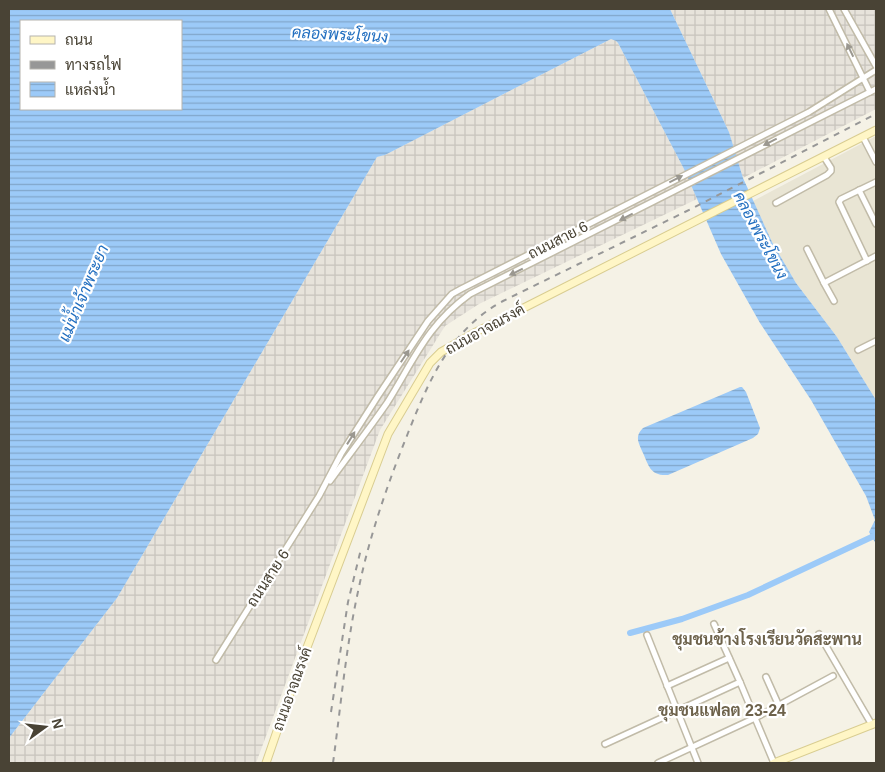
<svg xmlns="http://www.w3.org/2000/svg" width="885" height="772" viewBox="0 0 885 772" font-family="Helvetica,Sarabun,sans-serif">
  <defs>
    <pattern id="industrial-grid" width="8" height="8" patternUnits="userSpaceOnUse" patternTransform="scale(1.25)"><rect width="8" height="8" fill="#e7e3db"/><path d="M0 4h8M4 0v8" fill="none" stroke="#c8c4bd"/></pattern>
    <pattern id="water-rules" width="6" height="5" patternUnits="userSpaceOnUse" patternTransform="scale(1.25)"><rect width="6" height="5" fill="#9ccaf8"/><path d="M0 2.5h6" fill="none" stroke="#81a6ca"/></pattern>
  </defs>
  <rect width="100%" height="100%" fill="#f5f2e6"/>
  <path fill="#e9e5d4" d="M876,136v264l-39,-63 -41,-54 -24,-41 -19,-41z"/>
  <g fill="url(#industrial-grid)">
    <path d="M670,9h206v100l-133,69 -14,-46z"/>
    <path d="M611,39l5,2 2,2 66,126 13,30 -218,105 -34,22 -65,104 -124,333h-247v-25l108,-140 260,-441 8,-2z"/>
  </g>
  <g fill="url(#water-rules)" fill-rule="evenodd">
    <path d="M9,9h661l59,123 14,46 29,64 24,41 41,54 39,63v144l-7,-12 6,-12 -9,-24 -55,-96 -51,-77 -39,-69 -37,-85 -66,-126 -2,-2 -5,-2 -226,116 -8,2 -260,441 -108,140zM21,21h160v88h-160z"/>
    <path d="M740,387h2l4,5 14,36 -2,6 -5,4 -85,37c-18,1 -19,-9 -25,-22 -4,-10 -9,-16 0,-25z"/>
  </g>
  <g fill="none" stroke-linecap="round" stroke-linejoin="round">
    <path stroke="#9ccaf8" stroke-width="6" d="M630,633l52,-14 66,-24 128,-60"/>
    <defs>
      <g id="street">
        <path d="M829,9l41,83"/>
        <path d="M844,9l32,57"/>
        <path d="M863,137l13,25"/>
        <path d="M859,190l17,34"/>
        <path d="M776,203l51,-28 4,-4v-3l-7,-11"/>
        <path d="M807,249l17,34 52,-27"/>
        <path d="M867,261l-28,-59 2,-3 35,-17"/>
        <path d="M824,283l10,18"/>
        <path d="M858,350l18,-9"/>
        <path d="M330,481c19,-26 39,-52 57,-78 27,-43 40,-78 83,-109l406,-205"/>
        <path d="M819,634l53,91"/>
        <path d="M647,635l51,128"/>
        <path d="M216,660l103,-164 22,-42 37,-58 50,-75 24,-27 9,-5 348,-177 67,-42"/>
        <path d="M766,677l13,29"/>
        <path d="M667,686l62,-28"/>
        <path d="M605,744l135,-62 -26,-58"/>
        <path d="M658,763l97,-45 -15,-36"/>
        <path d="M774,763l-19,-45 78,-42"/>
      </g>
      <g id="secondary">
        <path d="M266,763l29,-84 93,-245 42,-71 11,-11 35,-20 400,-202"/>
        <path d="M774,763l102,-40"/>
      </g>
    </defs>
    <use href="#street" stroke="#c1bba8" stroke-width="8"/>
    <use href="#secondary" stroke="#d9cd91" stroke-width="9"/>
    <use href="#street" stroke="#fff" stroke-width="5"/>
    <use href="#secondary" stroke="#fff6c6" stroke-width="7"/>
    <g stroke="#979797" stroke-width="2" stroke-dasharray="6 6" stroke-linecap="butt">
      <path d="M331,712l17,-110 13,-53"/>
      <path d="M333,763c8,-58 13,-118 26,-176 11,-53 29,-104 49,-154 21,-53 43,-104 95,-132l188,-92 185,-95"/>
    </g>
  </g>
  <defs><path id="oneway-solid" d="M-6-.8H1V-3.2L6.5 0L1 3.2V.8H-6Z" transform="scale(1.25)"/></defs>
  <g fill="#9b9890">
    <use href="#oneway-solid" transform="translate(850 50) rotate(-116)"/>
    <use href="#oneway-solid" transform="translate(770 142) rotate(153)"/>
    <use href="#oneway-solid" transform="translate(676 179) rotate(-27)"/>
    <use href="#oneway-solid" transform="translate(626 217) rotate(153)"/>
    <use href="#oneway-solid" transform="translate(516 272) rotate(154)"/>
    <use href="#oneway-solid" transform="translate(405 356) rotate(-56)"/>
    <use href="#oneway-solid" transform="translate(351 438) rotate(-58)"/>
  </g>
  <g text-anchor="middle" stroke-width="4.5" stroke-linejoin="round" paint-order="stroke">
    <g font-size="15" fill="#494335" stroke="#fff">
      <text transform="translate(558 240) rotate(-27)" y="5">ถนนสาย 6</text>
      <text transform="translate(485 329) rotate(-29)" y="5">ถนนอาจณรงค์</text>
      <text transform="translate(268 578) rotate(-57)" y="5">ถนนสาย 6</text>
      <text transform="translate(292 689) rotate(-70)" y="5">ถนนอาจณรงค์</text>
    </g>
    <g font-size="16" font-style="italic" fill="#226fc0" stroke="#fff">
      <text transform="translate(340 34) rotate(3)" y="6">คลองพระโขนง</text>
      <text transform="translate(761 235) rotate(62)" y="6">คลองพระโขนง</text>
      <text transform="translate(83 293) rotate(-67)" y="6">แม่น้ำเจ้าพระยา</text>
    </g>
    <g font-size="16" font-weight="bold" fill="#6d624b" stroke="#fff">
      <text x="767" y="645">ชุมชนข้างโรงเรียนวัดสะพาน</text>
      <text x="722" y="716">ชุมชนแฟลต 23-24</text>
    </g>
  </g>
  <rect width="885" height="772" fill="none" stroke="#494335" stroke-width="20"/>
  <rect x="20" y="20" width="162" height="90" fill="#ffffff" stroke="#b6b4ae"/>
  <rect x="30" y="36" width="25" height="8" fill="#fff6c6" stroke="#b6b4ae"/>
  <text x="65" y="45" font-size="15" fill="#494335">ถนน</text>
  <rect x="30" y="61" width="25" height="8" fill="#979797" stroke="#b6b4ae"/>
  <text x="65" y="70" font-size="15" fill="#494335">ทางรถไฟ</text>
  <rect x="30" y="82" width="25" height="15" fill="url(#water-rules)" stroke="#b6b4ae"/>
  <text x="65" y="95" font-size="15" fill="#494335">แหล่งน้ำ</text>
  <g transform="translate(45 727) rotate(75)" stroke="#ffffff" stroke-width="4" paint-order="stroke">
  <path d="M0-4L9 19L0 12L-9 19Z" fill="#494335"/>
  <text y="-8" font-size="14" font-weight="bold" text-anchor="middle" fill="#494335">N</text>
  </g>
</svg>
